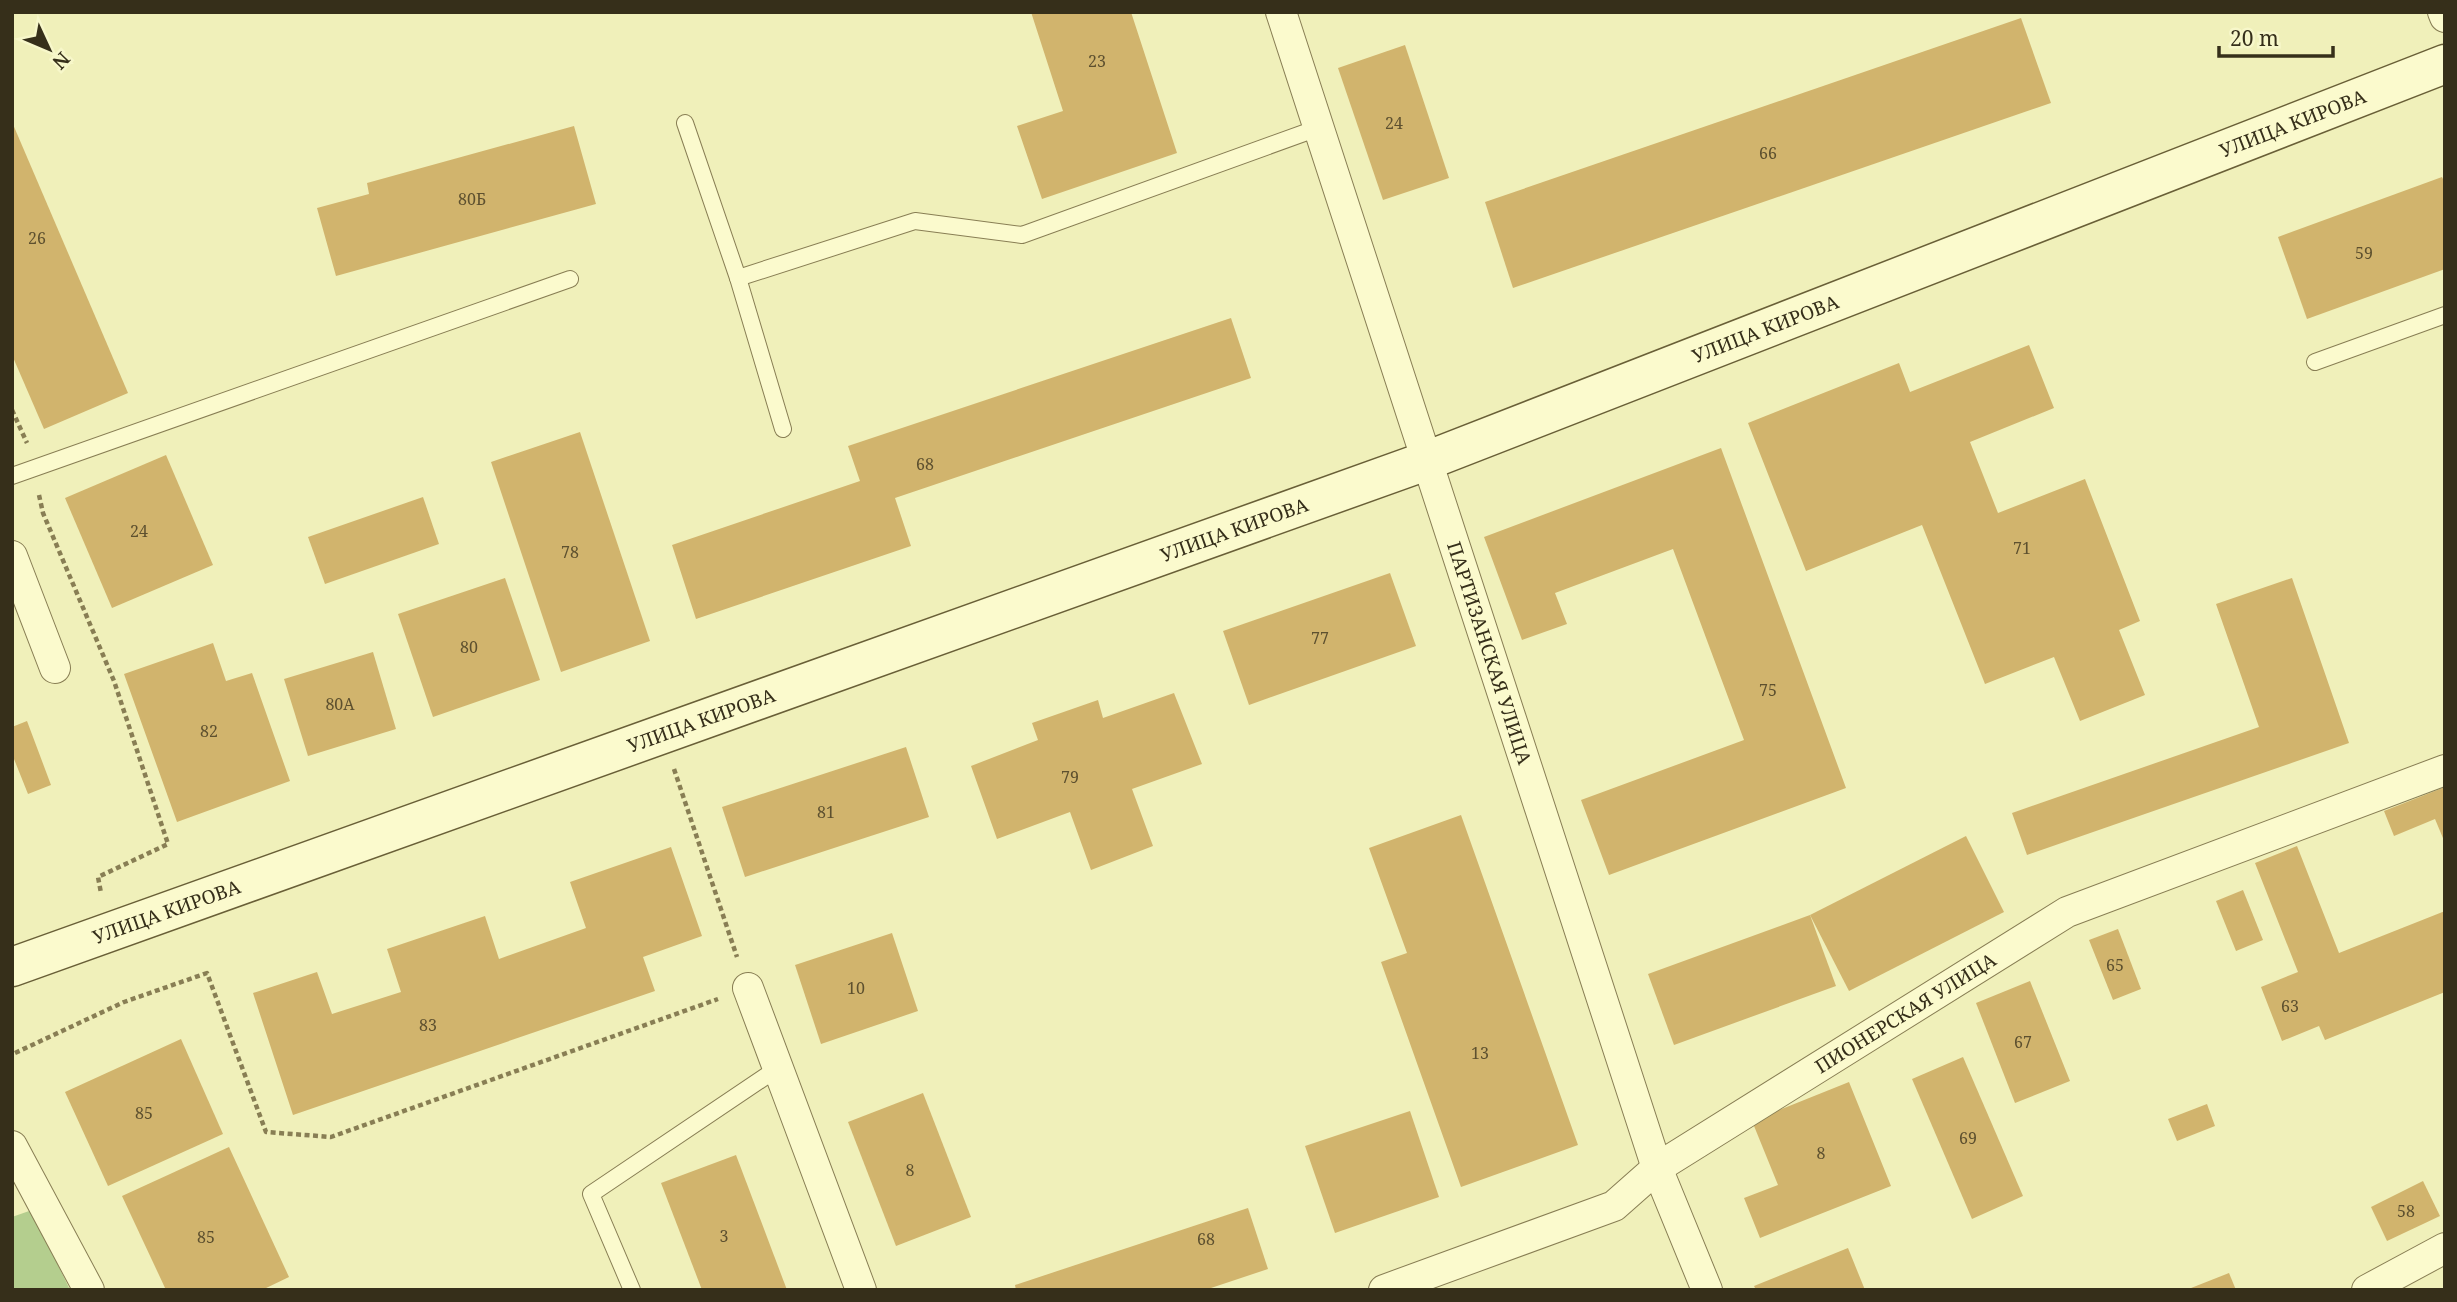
<svg xmlns="http://www.w3.org/2000/svg" width="2457" height="1302" viewBox="0 0 2457 1302" font-family="'Noto Serif',serif">
  <rect width="100%" height="100%" fill="#f0f0ba"/>
  <path fill="#b4ce8e" d="M32,1210l38,80h-58v-73z"/>
  <g fill="#d1b46d">
    <path d="M1031,12h100l46,141 -135,46 -25,-73 46,-15z"/>
    <path d="M2021,18l30,85 -538,185 -28,-86z"/>
    <path d="M1405,45l44,133 -66,22 -45,-132z"/>
    <path d="M12,122l116,271 -84,36 -32,-74z"/>
    <path d="M574,126l22,78 -260,72 -19,-68 52,-14 -2,-11z"/>
    <path d="M2442,177l3,6v86l-138,50 -29,-82z"/>
    <path d="M1231,318l20,60 -356,120 16,48 -215,73 -24,-74 188,-64 -12,-35z"/>
    <path d="M2029,345l25,63 -84,34 28,71 87,-34 55,142 -21,9 26,65 -65,26 -26,-64 -69,27 -63,-159 -116,46 -58,-148 151,-60 11,29z"/>
    <path d="M580,432l70,209 -89,31 -70,-210z"/>
    <path d="M1721,448l125,340 -237,87 -28,-75 163,-60 -71,-191 -118,44 12,31 -45,16 -38,-103z"/>
    <path d="M166,455l47,110 -101,43 -47,-110z"/>
    <path d="M423,497l16,47 -114,40 -17,-47z"/>
    <path d="M1390,573l26,73 -167,59 -26,-74z"/>
    <path d="M505,578l35,102 -107,37 -35,-103z"/>
    <path d="M2292,578l57,165 -322,112 -15,-42 247,-86 -43,-123z"/>
    <path d="M213,643l13,38 26,-8 38,108 -113,41 -53,-148z"/>
    <path d="M373,652l23,77 -88,27 -24,-77z"/>
    <path d="M1174,693l28,71 -70,25 21,57 -62,24 -21,-58 -73,27 -26,-73 67,-26 -6,-17 66,-23 5,18z"/>
    <path d="M27,721l24,64 -23,9 -16,-40v-27z"/>
    <path d="M906,747l23,70 -184,60 -23,-70z"/>
    <path d="M2445,787v56l-10,-24 -41,17 -10,-25z"/>
    <path d="M1461,815l117,330 -117,42 -80,-225 26,-9 -38,-105z"/>
    <path d="M1966,836l38,76 -155,79 -39,-76z"/>
    <path d="M2297,846l42,107 106,-42v81l-120,48 -6,-14 -37,15 -21,-54 37,-15 -43,-109z"/>
    <path d="M671,847l31,89 -59,21 12,34 -362,124 -40,-122 64,-21 15,42 69,-22 -14,-43 98,-33 14,43 87,-31 -16,-46z"/>
    <path d="M2243,890l20,50 -27,11 -20,-50z"/>
    <path d="M1810,915l26,71 -162,59 -26,-71z"/>
    <path d="M2118,929l23,60 -28,11 -24,-60z"/>
    <path d="M892,933l26,78 -97,33 -26,-79z"/>
    <path d="M2030,981l40,100 -55,22 -39,-100z"/>
    <path d="M181,1039l42,95 -115,52 -43,-94z"/>
    <path d="M1963,1057l60,139 -51,23 -60,-140z"/>
    <path d="M1849,1082l42,104 -131,52 -16,-40 34,-13 -26,-64z"/>
    <path d="M923,1093l48,124 -75,29 -48,-124z"/>
    <path d="M2207,1104l8,22 -38,15 -9,-22z"/>
    <path d="M1410,1111l29,86 -104,36 -30,-87z"/>
    <path d="M229,1147l60,130 -27,13h-96l-44,-94z"/>
    <path d="M736,1155l51,135h-85l-41,-107z"/>
    <path d="M2423,1181l17,35 -53,25 -16,-34z"/>
    <path d="M1248,1208l20,61 -63,21h-189l-1,-5z"/>
    <path d="M1848,1248l17,42h-109l-2,-4z"/>
    <path d="M2229,1273l7,17h-50z"/>
  </g>
  <g fill="none" stroke-linecap="round" stroke-linejoin="round">
    <defs>
      <g id="lane">
        <path d="M685,123l53,155 45,151"/>
        <path d="M738,278l177,-57 107,14 296,-107"/>
        <path d="M2315,362l130,-47"/>
        <path d="M12,476l558,-197"/>
        <path d="M632,1290l-41,-96 187,-126"/>
      </g>
      <g id="street">
        <path id="s1" d="M1281,12l376,1156 50,122"/>
        <path d="M2443,12l2,5"/>
        <path d="M12,556l43,112"/>
        <path d="M748,988l113,302"/>
        <path d="M12,1146l77,144"/>
        <path id="s2" d="M1384,1290l230,-84 43,-38 410,-256 378,-142"/>
        <path d="M2367,1290l78,-42"/>
      </g>
      <g id="secondary">
        <path id="s3" d="M12,967l1414,-506 1019,-397"/>
      </g>
    </defs>
    <use href="#lane" stroke="#887e54" stroke-width="18"/>
    <use href="#street" stroke="#887e54" stroke-width="32"/>
    <use href="#secondary" stroke="#695f37" stroke-width="41"/>
    <g stroke="#887e54" stroke-width="4.5" stroke-dasharray="5 3.5" stroke-linecap="butt">
      <path d="M12,410l15,33"/>
      <path d="M39,495l4,18 71,168 54,163 -70,33 3,16"/>
      <path d="M674,769l63,188"/>
      <path d="M15,1053l109,-51 83,-29 59,159 65,5 387,-138"/>
    </g>
    <use href="#lane" stroke="#fbfacd" stroke-width="16"/>
    <use href="#street" stroke="#fbfacd" stroke-width="30"/>
    <use href="#secondary" stroke="#fbfacd" stroke-width="38"/>
  </g>
  <g text-anchor="middle" stroke-width="7" stroke-linejoin="round" paint-order="stroke">
    <g font-size="16" fill="#5d502f">
      <text x="1097" y="67">23</text>
      <text x="1394" y="129">24</text>
      <text x="1768" y="159">66</text>
      <text x="472" y="205">80Б</text>
      <text x="37" y="244">26</text>
      <text x="2364" y="259">59</text>
      <text x="925" y="470">68</text>
      <text x="139" y="537">24</text>
      <text x="2022" y="554">71</text>
      <text x="570" y="558">78</text>
      <text x="1320" y="644">77</text>
      <text x="469" y="653">80</text>
      <text x="1768" y="696">75</text>
      <text x="340" y="710">80А</text>
      <text x="209" y="737">82</text>
      <text x="1070" y="783">79</text>
      <text x="826" y="818">81</text>
      <text x="2115" y="971">65</text>
      <text x="856" y="994">10</text>
      <text x="2290" y="1012">63</text>
      <text x="428" y="1031">83</text>
      <text x="2023" y="1048">67</text>
      <text x="1480" y="1059">13</text>
      <text x="144" y="1119">85</text>
      <text x="1968" y="1144">69</text>
      <text x="1821" y="1159">8</text>
      <text x="910" y="1176">8</text>
      <text x="2406" y="1217">58</text>
      <text x="724" y="1242">3</text>
      <text x="206" y="1243">85</text>
      <text x="1206" y="1245">68</text>
    </g>
    <g font-size="19" fill="#362f1a" stroke="#f7f7ca">
      <text dy="7" stroke="none"><textPath href="#s3" startOffset="2432">УЛИЦА КИРОВА</textPath></text>
      <text dy="7" stroke="none"><textPath href="#s3" startOffset="1866">УЛИЦА КИРОВА</textPath></text>
      <text dy="7" stroke="none"><textPath href="#s3" startOffset="1298">УЛИЦА КИРОВА</textPath></text>
      <text dy="7" stroke="none"><textPath href="#s1" startOffset="674">ПАРТИЗАНСКАЯ УЛИЦА</textPath></text>
      <text dy="7" stroke="none"><textPath href="#s3" startOffset="732">УЛИЦА КИРОВА</textPath></text>
      <text dy="7" stroke="none"><textPath href="#s3" startOffset="164">УЛИЦА КИРОВА</textPath></text>
      <text dy="7" stroke="none"><textPath href="#s2" startOffset="595">ПИОНЕРСКАЯ УЛИЦА</textPath></text>
    </g>
  </g>
  <rect width="2457" height="1302" fill="none" stroke="#362f1a" stroke-width="28"/>
  <g transform="translate(49 49) rotate(134)" stroke="#f7f7ca" stroke-width="5" paint-order="stroke">
  <path d="M0-5L12 26L0 18L-12 26Z" fill="#362f1a"/>
  <text y="-10" font-size="19" font-weight="bold" text-anchor="middle" fill="#362f1a">N</text>
  </g>
  <path d="M2219 46v10h114v-10" fill="none" stroke="#362f1a" stroke-width="3.5"/>
  <text x="2230" y="46" font-size="21" fill="#362f1a" stroke="#f7f7ca" stroke-width="5" paint-order="stroke">20 m</text>
</svg>
